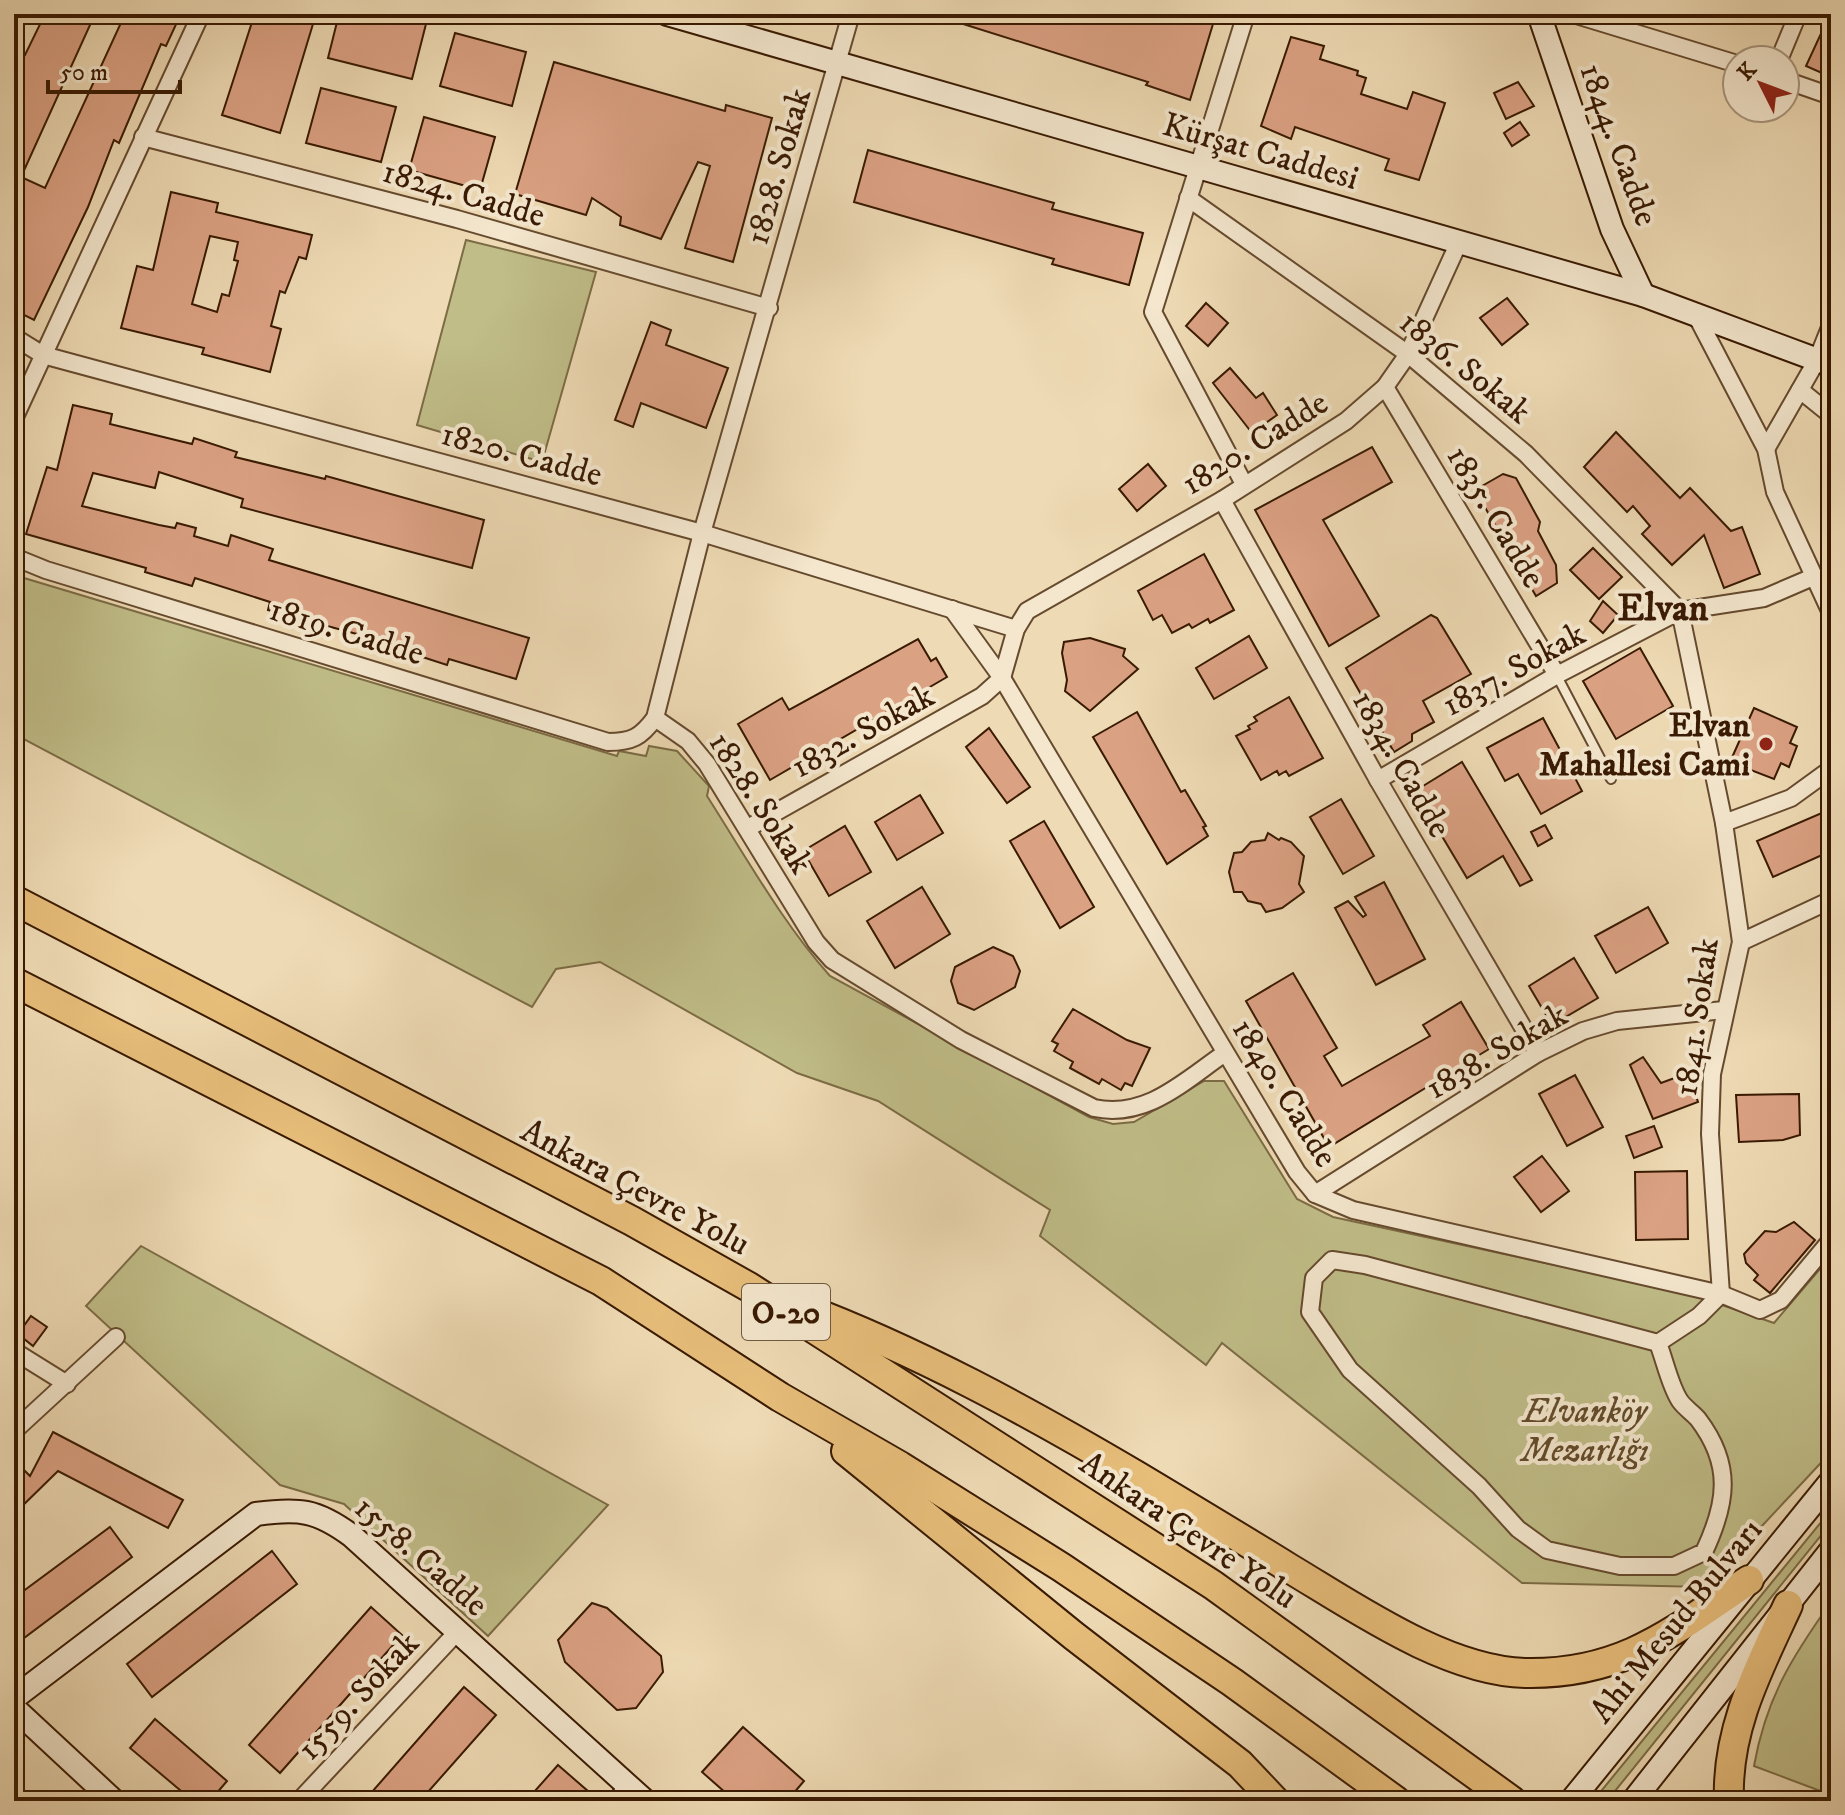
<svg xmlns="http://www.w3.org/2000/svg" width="1845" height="1815" viewBox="0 0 1845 1815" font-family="'IM FELL DW Pica',serif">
  <rect width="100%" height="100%" fill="#eedab4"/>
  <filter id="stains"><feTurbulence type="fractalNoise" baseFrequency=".0025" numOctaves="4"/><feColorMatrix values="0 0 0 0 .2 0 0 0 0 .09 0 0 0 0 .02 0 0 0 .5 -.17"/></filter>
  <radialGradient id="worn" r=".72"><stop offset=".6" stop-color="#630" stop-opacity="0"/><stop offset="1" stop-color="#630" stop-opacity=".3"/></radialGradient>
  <g fill="#c0bd88" stroke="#7c6c45" stroke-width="2">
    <path d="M466,240l130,32 -54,190 -125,-37z"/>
    <path d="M14,575l603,181 2,-5 27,5 3,-10 28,5 32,35 -2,10c39,61 75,126 123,180l259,141 24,7 21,-2 70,-41h20l73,118 36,18 360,78 81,28 57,-67v196l-126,135 -183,-4 -300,-240 -16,22 -166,-129 10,-26 -172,-109 -81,-28 -197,-111 -44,7 -24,38 -518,-273z"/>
    <path d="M141,1246l467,259 -120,131 -144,-132 -64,-19 -194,-179z"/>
    <path d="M1831,1510v13l-224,278h-14z"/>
    <path d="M1831,1602v193l-77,-29c12,-68 38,-109 77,-164z"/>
  </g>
  <g fill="#dba183" stroke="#391a02" stroke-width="2" fill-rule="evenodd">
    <path d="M45,14h50l-74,163 24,11 80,-174h46l8,4 -13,28 -5,-2 -42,99 -5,-3 -26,67 -54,113 -20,-10v-245l6,-12 5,2z"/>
    <path d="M261,14h55l-36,119 -58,-18 32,-99 6,1z"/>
    <path d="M339,14h48l39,10 -14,55 -84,-21z"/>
    <path d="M942,14h274l-26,86 -44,-15 2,-3 -207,-65z"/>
    <path d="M1830,14h1v63l-25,-11z"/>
    <path d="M455,33l71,19 -14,54 -72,-20z"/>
    <path d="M1291,37l33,9 -4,13 38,12 -1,4 9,3 -5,16 46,15 6,-17 32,11 -26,77 -34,-10 4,-11 -94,-32 -4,12 -30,-13z"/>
    <path d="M554,62l171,49 1,-6 46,13 -39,144 -48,-14 25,-82 -12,-4 -37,77 -41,-14 1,-8 -29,-19 -6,17 -71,-21z"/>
    <path d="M1518,82l16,24 -28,13 -12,-26z"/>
    <path d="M321,88l75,19 -15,55 -75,-19z"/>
    <path d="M424,117l71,20 -15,53 -71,-20z"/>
    <path d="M1520,122l9,13 -17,11 -8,-13z"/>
    <path d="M868,150l186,53 -2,6 91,24 -14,52 -77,-21 2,-5 -200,-57z"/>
    <path d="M171,192l47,11 -2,9 96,23 -6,24 -7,-2 -14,36 -5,-2 -9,35 10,3 -11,43 -68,-18 2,-6 -83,-20 16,-62 16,4zM210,236l28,6 -4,18 4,1 -9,35 -7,-2 -5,18 -25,-8z"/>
    <path d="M1507,298l21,26 -26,21 -22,-27z"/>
    <path d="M1206,303l22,20 -20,23 -22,-20z"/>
    <path d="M651,322l20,8 -5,15 62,23 -22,60 -65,-25 -8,24 -18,-7z"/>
    <path d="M1230,368l26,30 7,-5 14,22 -25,18 -39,-50z"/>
    <path d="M73,405l39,9 -2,10 82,20 2,-6 43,14 -2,5 90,22 1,-3 158,44 -12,48 -231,-61 2,-8 -84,-27 -4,16 -62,-15 -11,33 77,19 16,3 2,-5 19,5 -2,8 34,10 3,-11 42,14 -4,11 260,78 -13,41 -67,-20 -2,6 -43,-14 1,-4 -137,-37 2,-8 -75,-24 -3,8 -47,-14 1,-4 -120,-34 21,-67 10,3z"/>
    <path d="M1616,432l64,66 10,-10 41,43 11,-4 18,47 -36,14 -20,-53 -32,30 -30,-31 8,-8 -17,-20 -6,6 -43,-45z"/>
    <path d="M1372,447l20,35 -69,38 56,96 -50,30 -74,-136z"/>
    <path d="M1148,464l18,22 -29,25 -18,-22z"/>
    <path d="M1503,474l13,4 24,44 -2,9 18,34 1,18 -21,13 -61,-106z"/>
    <path d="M1593,548l29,29 -23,22 -29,-29z"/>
    <path d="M1204,554l30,56 -24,13 -2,-4 -16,9 -3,-4 -17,9 -10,-18 -9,5 -15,-29z"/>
    <path d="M1603,601l15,14 -15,18 -13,-12z"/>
    <path d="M1431,615l6,3 34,56 -48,27 11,21 -22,12v7l-18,11 -48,-84z"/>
    <path d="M1249,636l18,32 -53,31 -18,-31z"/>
    <path d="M1090,638l35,11 -2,7 15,13 -48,42 -25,-20 2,-11 -5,-27 2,-11z"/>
    <path d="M918,639l13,22 5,-3 11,19 -177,103 -32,-56 44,-26 7,12z"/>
    <path d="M1640,648l33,58 -57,33 -33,-58z"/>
    <path d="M1289,697l34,61 -34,18 -3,-5 -7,4 -2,-4 -16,9 -25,-44 14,-7 -2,-3 9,-5 -3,-4z"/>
    <path d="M1754,708l43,19 -7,16 7,3 -8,21 -8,-4 -7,16 -44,-17z"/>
    <path d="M1137,712l44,80 4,-2 21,36 -3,1 5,9 -41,28 -74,-127z"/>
    <path d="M1543,718l39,73 -41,23 -23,-40 -13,7 -18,-33z"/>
    <path d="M989,728l41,59 -23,16 -41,-56z"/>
    <path d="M1462,762l70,118 -12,6 -17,-30 -36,22 -52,-87z"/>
    <path d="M920,795l23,38 -46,27 -22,-38z"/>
    <path d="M1341,799l33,57 -31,18 -33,-57z"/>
    <path d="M1831,809v42l-58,26 -16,-36z"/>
    <path d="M1044,821l50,86 -34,21 -50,-87z"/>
    <path d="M1545,825l7,13 -14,8 -7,-14z"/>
    <path d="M845,826l26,46 -42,24 -26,-45z"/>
    <path d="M1268,833l11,7 2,-2 10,4 13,14 -5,28 5,8 -22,16 -16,4 -5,-8 -13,-3 -6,-9h-8l-5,-20 5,-19 8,-1 9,-10 14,-2z"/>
    <path d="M1384,882l41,77 -49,26 -41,-77 13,-7 15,16 3,-2 -11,-18z"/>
    <path d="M922,887l28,47 -55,34 -28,-47z"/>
    <path d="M1648,907l20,36 -52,30 -21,-37z"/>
    <path d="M993,947l20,9 7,15 -5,16 -41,23 -16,-7 -7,-22 4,-14z"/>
    <path d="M1574,958l24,40 -46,27 -23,-39z"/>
    <path d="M1293,973l44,75 -13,8 18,30 88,-50 -7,-11 38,-23 28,47 -160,98 -83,-146z"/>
    <path d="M1073,1009l54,31 23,8 -18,38 -7,-3 -4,7 -19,-11 -3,5 -29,-16 3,-6 -19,-11 4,-7 -6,-3z"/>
    <path d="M1643,1057l18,26 27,-10 10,29 -45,17 -23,-54z"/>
    <path d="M1575,1075l28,52 -36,19 -28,-52z"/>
    <path d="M1799,1094l1,41 -17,5 -44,2 -3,-47z"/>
    <path d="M1654,1126l8,21 -28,11 -8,-22z"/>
    <path d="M1542,1156l27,35 -28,21 -27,-35z"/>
    <path d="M1687,1171l1,68 -52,1 -1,-68z"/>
    <path d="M1794,1222l21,18 -45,53 -16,-13 4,-5 -12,-12 -2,-9 21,-23 11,1z"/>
    <path d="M31,1316l16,11 -14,19 -15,-12z"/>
    <path d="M53,1432l130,68 -15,28 -110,-57 -44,43v-54l16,16z"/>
    <path d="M110,1527l22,30 -112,84 -6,-8v-35z"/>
    <path d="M272,1551l25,33 -145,113 -25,-33z"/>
    <path d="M592,1603l15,5 54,48 2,16 -27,36 -19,2 -52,-48 -7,-22z"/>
    <path d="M371,1607l31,28 -122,138 -31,-28z"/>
    <path d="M464,1687l32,28 -76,86h-56z"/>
    <path d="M155,1719l72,62 -17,20h-17l-63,-53z"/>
    <path d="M743,1727l61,54 -17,20h-52l-33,-29z"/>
    <path d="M558,1765l31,27 -7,9h-56z"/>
  </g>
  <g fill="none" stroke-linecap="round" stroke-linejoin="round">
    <defs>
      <path id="lane" d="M1557,676l54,103"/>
      <g id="street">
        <path d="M1573,14l164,50"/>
        <path d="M1779,60l19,-46"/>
        <path d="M1785,80l46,16"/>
        <path d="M143,137l314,82 312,89"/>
        <path d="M1188,198l220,156 118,100 154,157"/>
        <path d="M1696,315l70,134 9,43 56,121"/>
        <path d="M14,337l29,18 659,178 314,96"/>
        <path d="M1385,387l172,288"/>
        <path d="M1800,390l31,25"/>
        <path d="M14,419l187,-405"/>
        <path d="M1766,449l51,-89 14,-35"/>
        <path d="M1244,484l-91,-172 93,-298"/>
        <path d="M1222,500l156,280 160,273"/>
        <path d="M14,557l32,13 562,172c24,0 33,-5 47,-24l47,-185 149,-519"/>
        <path d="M952,609l50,69 295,494 18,22 38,16 368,84 39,16 21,-10 50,-60"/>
        <path d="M655,718l33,23 19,23 109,178 16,18 129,80 133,68c53,11 90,-27 131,-55"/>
        <path d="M1378,780l179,-105 123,-64 84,-13 49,-21"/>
        <path d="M1724,823l67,-25 40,-29"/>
        <path d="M748,828l234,-132 20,-18 14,-49 11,-18 195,-111 124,-79 39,-34 23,-33 51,-112"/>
        <path d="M1741,942l90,-42"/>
        <path d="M1315,1194l223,-141 45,-22 34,-10 107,-11"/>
        <path d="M1658,1343c7,18 12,43 22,58 5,7 13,12 18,18 35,46 29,84 6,133l-30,14h-54l-73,-16 -29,-21 -39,-43 -129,-116 -40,-58 4,-34 18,-18 33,5 293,78 41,-27 22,-22 -11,-160 2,-60 29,-132 -17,-119 -44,-212"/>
        <path d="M14,1351l53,33"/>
        <path d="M14,1431l102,-94"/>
        <path d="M299,1801l159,-170"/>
        <path d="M615,1801l14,-15"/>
      </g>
      <g id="secondary">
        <path d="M667,14l976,281 188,70"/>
        <path d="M1539,14l73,215 31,66"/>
        <path d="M14,1698l242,-184c43,-6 61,-4 96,22l293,265"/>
        <path d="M14,1708l100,93"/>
        <path d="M1571,1801l260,-320"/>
        <path d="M1633,1801l198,-251"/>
      </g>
      <g id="highway">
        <path d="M14,900l618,321 117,66 464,298 299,216"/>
        <path d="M14,982l587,299 179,116 120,69 161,101 171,115 164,119"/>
        <path d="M798,1306c120,45 231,106 341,171 50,30 100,60 150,91 67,40 157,103 236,105 98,2 148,-42 224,-93"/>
        <path d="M846,1451l228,185 166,128 35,37"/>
        <path d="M1729,1801c-3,-72 30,-133 59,-196"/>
      </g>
    </defs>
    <use href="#lane" stroke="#664a2e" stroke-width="12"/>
    <use href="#street" stroke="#664a2e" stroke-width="20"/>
    <use href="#secondary" stroke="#391a02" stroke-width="26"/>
    <use href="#highway" stroke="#391a02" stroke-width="32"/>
    <use href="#lane" stroke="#f4e7ce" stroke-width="8"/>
    <use href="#street" stroke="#f4e7ce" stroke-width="16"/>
    <use href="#secondary" stroke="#f4e7ce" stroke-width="22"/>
    <use href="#highway" stroke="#e7bd7a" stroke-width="28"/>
  </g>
  <circle fill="#8f2418" stroke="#f4e7ce" stroke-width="3" cx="1766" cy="744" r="8"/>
  <g text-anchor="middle" stroke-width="8" stroke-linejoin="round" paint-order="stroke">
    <rect fill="#f4e7ce" stroke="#71583f" stroke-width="2" x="742" y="1284" width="88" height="56" rx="6"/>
    <g font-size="32" font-weight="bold" fill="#391a02">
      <text x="786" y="1323">O-20</text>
    </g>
    <g font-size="34" fill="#391a02" stroke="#f4e7ce">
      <text transform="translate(1620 144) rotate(70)" y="12">1844. Cadde</text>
      <text transform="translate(1261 150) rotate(16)" y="12">Kürşat Caddesi</text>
      <text transform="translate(777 166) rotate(-74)" y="12">1828. Sokak</text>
      <text transform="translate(464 192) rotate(16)" y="12">1824. Cadde</text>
      <text transform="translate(1466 366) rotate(39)" y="12">1836. Sokak</text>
      <text transform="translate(1254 442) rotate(-32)" y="12">1820. Cadde</text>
      <text transform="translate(522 453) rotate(15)" y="12">1820. Cadde</text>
      <text transform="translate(1497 516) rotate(59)" y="12">1835. Cadde</text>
      <text transform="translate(347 630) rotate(17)" y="12">1819. Cadde</text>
      <text transform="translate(1513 668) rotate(-29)" y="12">1837. Sokak</text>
      <text transform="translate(862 730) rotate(-29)" y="12">1832. Sokak</text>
      <text transform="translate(1403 763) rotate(60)" y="12">1834. Cadde</text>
      <text transform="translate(762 802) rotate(57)" y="12">1828. Sokak</text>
      <text transform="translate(1695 1017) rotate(-82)" y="12">1841. Sokak</text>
      <text transform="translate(1496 1050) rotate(-30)" y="12">1838. Sokak</text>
      <text transform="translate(1286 1092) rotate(58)" y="12">1840. Cadde</text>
      <text transform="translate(636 1186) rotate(28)" y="12">Ankara Çevre Yolu</text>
      <text transform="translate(1189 1529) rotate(34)" y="12">Ankara Çevre Yolu</text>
      <text transform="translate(422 1555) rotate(41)" y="12">1558. Cadde</text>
      <text transform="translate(1675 1620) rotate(-51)" y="12">Ahi Mesud Bulvarı</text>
      <text transform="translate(357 1695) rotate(-47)" y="12">1559. Sokak</text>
    </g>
    <g font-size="34" font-weight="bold" fill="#391a02" stroke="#f4e7ce" text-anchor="end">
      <text x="1750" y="736">Elvan<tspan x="1750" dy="39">Mahallesi Cami</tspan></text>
    </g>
    <g font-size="34" font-style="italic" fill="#624b2a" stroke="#f4e7ce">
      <text x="1585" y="1422">Elvanköy<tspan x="1585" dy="39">Mezarlığı</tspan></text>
    </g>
    <g font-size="38" font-weight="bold" fill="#391a02" stroke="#f4e7ce">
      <text x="1663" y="620">Elvan</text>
    </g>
  </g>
  <rect width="1845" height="1815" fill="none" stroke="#eedab4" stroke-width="48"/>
  <rect x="16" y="16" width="1813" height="1783" fill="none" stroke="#391a02" stroke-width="4"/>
  <rect x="24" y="24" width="1797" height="1767" fill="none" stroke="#391a02" stroke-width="2"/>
  <g transform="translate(1761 84) rotate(312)"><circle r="38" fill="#f4e7ce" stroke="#a9957c" stroke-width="2"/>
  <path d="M0-6L14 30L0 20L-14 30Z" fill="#8f2418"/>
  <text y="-12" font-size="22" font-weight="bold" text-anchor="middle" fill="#391a02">K</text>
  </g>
  <path d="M48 80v12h132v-12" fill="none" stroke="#391a02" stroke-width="4"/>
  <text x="60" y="80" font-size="24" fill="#391a02" stroke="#f4e7ce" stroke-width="6" paint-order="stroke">50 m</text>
  <rect width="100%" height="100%" filter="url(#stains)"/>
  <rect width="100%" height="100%" fill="url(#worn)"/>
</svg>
